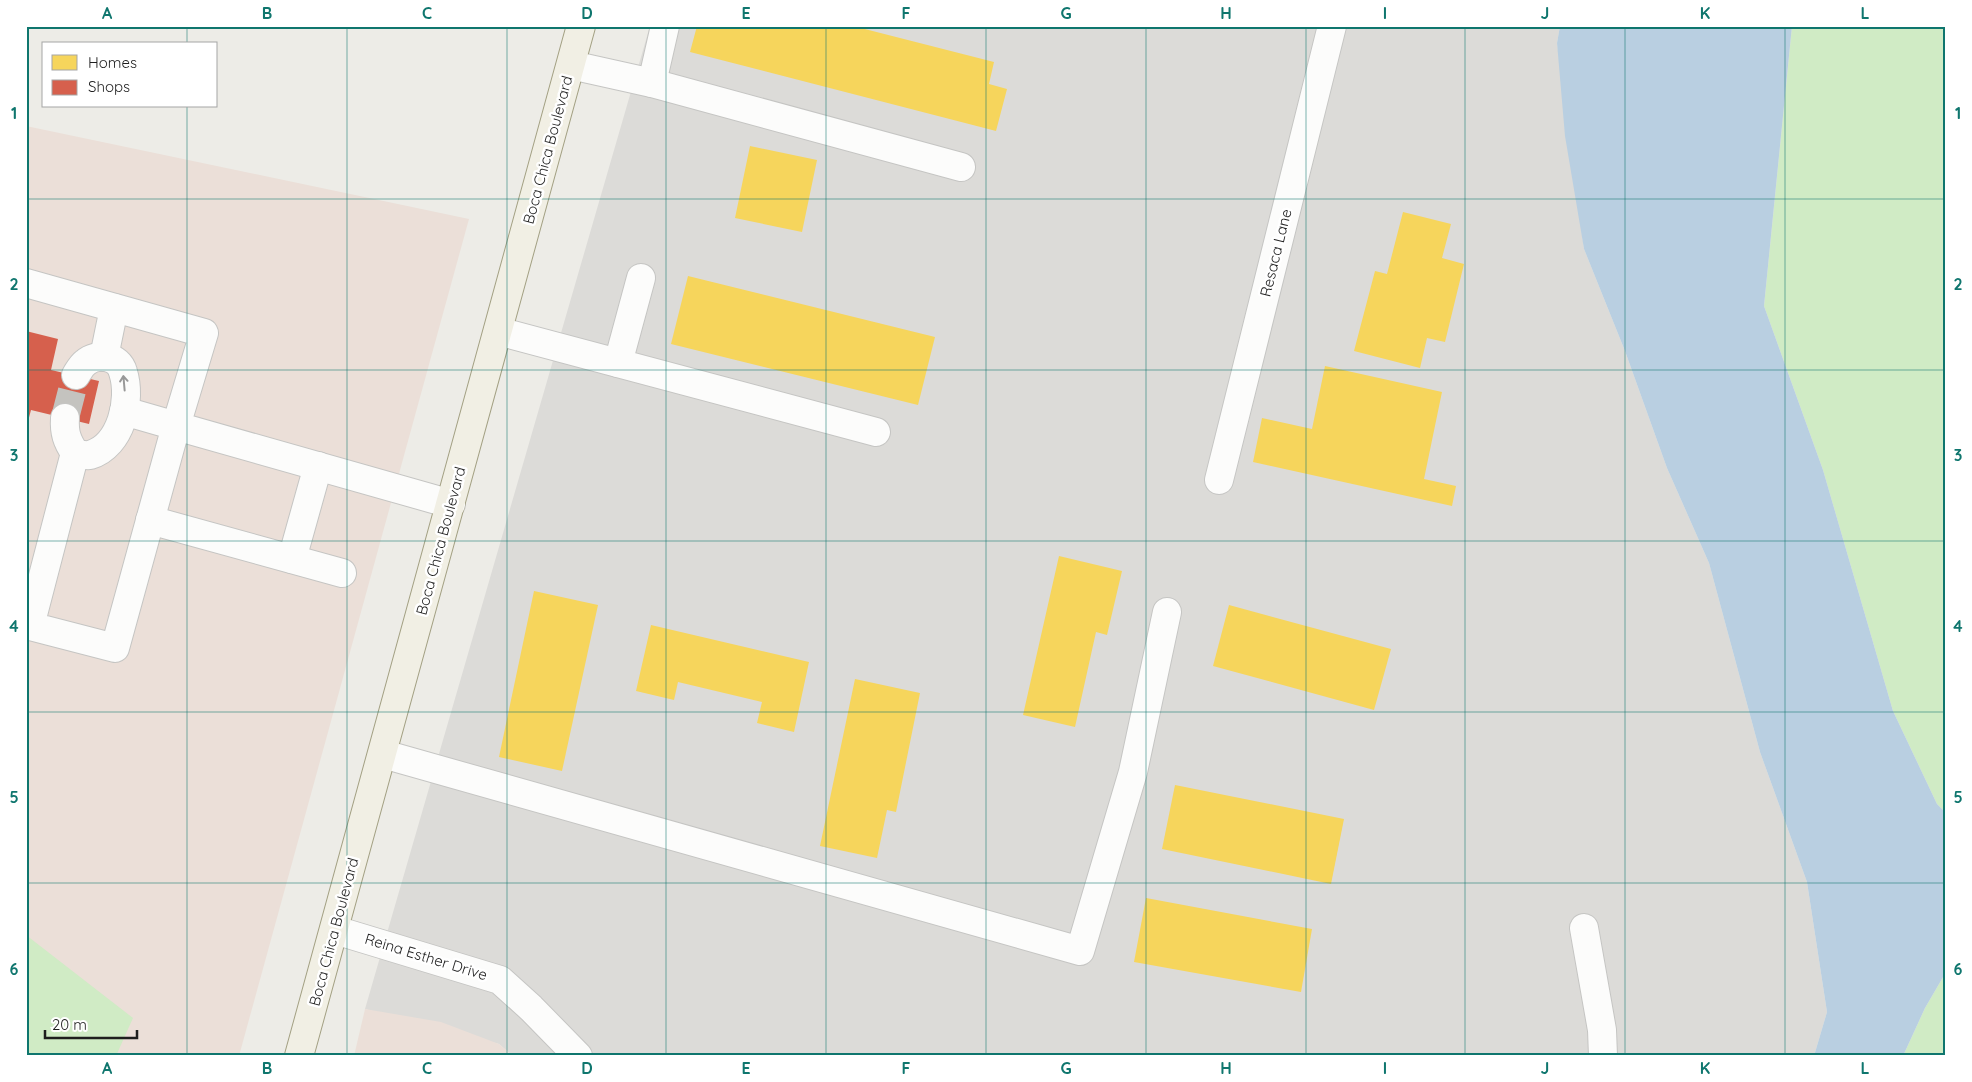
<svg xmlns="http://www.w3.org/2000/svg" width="1972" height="1082" viewBox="0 0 1972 1082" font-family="Quicksand,sans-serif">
  <rect width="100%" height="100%" fill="#edece7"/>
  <path fill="#dcdbd8" d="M650,26h910l-3,17 27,206 41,102 42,117 42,95 51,189 47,130 20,130 -13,44h-1301l-14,-12 -134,-35z"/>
  <g fill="#ebdfd8">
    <path d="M26,126l443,93 -230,837h-213z"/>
    <path d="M365,1009l76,13 58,22 14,12h-159z"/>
  </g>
  <g fill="#d0ebc5">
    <path d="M1792,26h154v787l-9,-9 -44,-93 -70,-241 -59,-164z"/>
    <path d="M26,935l107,83 -17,38h-90z"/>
    <path d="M1946,972v84h-43l22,-48z"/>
  </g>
  <path fill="#b9cfe1" d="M1560,26h232l-28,280 59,164 70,241 44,93 9,9v159l-21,36 -22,48h-89l13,-44 -20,-130 -47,-130 -51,-189 -42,-95 -42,-117 -41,-102 -19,-113 -8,-93z"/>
  <g fill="#f6d55c">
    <path d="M697,26h156l141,36 -5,22 18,5 -11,42 -306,-79z"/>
    <path d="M750,146l67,14 -15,72 -67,-14z"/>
    <path d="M1403,212l48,12 -9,34 22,6 -19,78 -18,-4 -7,30 -66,-17 21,-80 12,3z"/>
    <path d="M688,276l247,61 -17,68 -247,-61z"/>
    <path d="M1325,366l117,26 -18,87 32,7 -4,20 -199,-44 9,-44 50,11z"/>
    <path d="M1059,556l63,15 -15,64 -11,-3 -21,95 -52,-12z"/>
    <path d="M534,591l64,14 -36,166 -63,-14z"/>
    <path d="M1229,605l162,44 -17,61 -161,-44z"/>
    <path d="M651,625l158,37 -15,70 -37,-9 5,-21 -84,-20 -4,18 -38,-9z"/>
    <path d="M855,679l65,14 -24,119 -9,-2 -10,48 -57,-12z"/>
    <path d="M1175,785l169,34 -13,65 -169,-35z"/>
    <path d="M1146,898l166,31 -11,63 -167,-30z"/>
  </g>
  <path fill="#d6604d" d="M26,331l32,8 -7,31 48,11 -10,43 -58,-14 -5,19z"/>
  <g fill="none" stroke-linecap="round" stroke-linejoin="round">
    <path stroke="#c4c3bf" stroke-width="28" stroke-dasharray="28 14" stroke-linecap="butt" d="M65,418l11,-43"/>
    <defs>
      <g id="minor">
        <path d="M571,65l81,18 13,-57"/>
        <path d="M652,83l309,84"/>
        <path d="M26,283l178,50 -28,93 275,78"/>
        <path d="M498,331l378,101"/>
        <path d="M104,357l10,-49"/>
        <path d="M618,363l23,-85"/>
        <path d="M65,418c-1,15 2,23 10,35 5,1 11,3 15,2 31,-9 42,-55 33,-83 -4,-16 -26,-20 -38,-9 -4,3 -7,9 -9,12"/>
        <path d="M75,453l-45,173 85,22 61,-222 -52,-15"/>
        <path d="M1219,480l113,-454"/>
        <path d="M150,520l192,53"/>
        <path d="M292,559l26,-93"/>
        <path d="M383,754l697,197 53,-179 34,-160"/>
        <path d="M1584,928l18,102 1,26"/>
        <path d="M335,930l165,50 31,28 47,48"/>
      </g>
      <path id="major" d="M299,1056l282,-1030"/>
    </defs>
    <use href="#minor" stroke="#c5c5c3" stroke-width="30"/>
    <use href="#major" stroke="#a3a083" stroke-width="30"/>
    <use href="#minor" stroke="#fcfcfb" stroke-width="28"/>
    <use href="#major" stroke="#f1efe4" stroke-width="28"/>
  </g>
  <defs><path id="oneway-shaft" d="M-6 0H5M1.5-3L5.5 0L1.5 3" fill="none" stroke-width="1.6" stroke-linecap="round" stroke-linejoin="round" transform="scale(1.25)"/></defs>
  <use stroke="#989898" href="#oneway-shaft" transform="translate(124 383) rotate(-95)"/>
  <path fill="none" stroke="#0f766e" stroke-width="1" stroke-opacity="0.55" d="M187,26v18M347,26v1030M507,26v1030M666,26v1030M826,26v1030M986,26v1030M1146,26v1030M1306,26v1030M1465,26v1030M1625,26v1030M1785,26v1030M187,106v950M26,199h1920M26,370h1920M26,541h1920M26,712h1920M26,883h1920"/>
  <g text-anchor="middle" stroke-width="5" stroke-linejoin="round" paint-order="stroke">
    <g font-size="15" fill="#1e1e1e" stroke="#fff">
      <text transform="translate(548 150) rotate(-75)" y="5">Boca Chica Boulevard</text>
      <text transform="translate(1276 253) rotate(-76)" y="5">Resaca Lane</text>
      <text transform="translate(441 541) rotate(-75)" y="5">Boca Chica Boulevard</text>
      <text transform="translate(334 932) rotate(-75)" y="5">Boca Chica Boulevard</text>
      <text transform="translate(426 957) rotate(17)" y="5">Reina Esther Drive</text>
    </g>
  </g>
  <rect width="1972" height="1082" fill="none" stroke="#ffffff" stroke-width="55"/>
  <rect x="42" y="42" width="175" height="65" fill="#ffffff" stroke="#a5a5a5"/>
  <rect x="52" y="55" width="25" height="15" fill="#f6d55c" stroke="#a5a5a5"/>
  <text x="88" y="68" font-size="15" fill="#1e1e1e">Homes</text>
  <rect x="52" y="80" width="25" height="15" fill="#d6604d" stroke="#a5a5a5"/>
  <text x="88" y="92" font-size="15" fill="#1e1e1e">Shops</text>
  <path d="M45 1030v8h92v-8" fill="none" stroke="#1e1e1e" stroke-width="2.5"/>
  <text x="52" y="1030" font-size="15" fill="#1e1e1e" stroke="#ffffff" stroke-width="4" paint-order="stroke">20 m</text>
  <rect x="28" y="28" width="1916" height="1026" fill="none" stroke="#0f766e" stroke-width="2"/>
  <g font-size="16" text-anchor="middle" font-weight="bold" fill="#0f766e">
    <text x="107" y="19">A</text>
    <text x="267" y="19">B</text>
    <text x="427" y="19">C</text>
    <text x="587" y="19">D</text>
    <text x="746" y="19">E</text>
    <text x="906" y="19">F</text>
    <text x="1066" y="19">G</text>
    <text x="1226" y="19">H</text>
    <text x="1385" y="19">I</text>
    <text x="1545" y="19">J</text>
    <text x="1705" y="19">K</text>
    <text x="1865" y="19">L</text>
    <text x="14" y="119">1</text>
    <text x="1958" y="119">1</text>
    <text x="14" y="290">2</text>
    <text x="1958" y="290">2</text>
    <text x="14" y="461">3</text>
    <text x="1958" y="461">3</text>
    <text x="14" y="632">4</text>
    <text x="1958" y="632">4</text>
    <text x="14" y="803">5</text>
    <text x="1958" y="803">5</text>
    <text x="14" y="975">6</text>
    <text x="1958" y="975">6</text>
    <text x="107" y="1074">A</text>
    <text x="267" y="1074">B</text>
    <text x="427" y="1074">C</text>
    <text x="587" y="1074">D</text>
    <text x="746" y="1074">E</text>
    <text x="906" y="1074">F</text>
    <text x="1066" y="1074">G</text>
    <text x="1226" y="1074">H</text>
    <text x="1385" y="1074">I</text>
    <text x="1545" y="1074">J</text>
    <text x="1705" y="1074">K</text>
    <text x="1865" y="1074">L</text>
  </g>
</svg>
